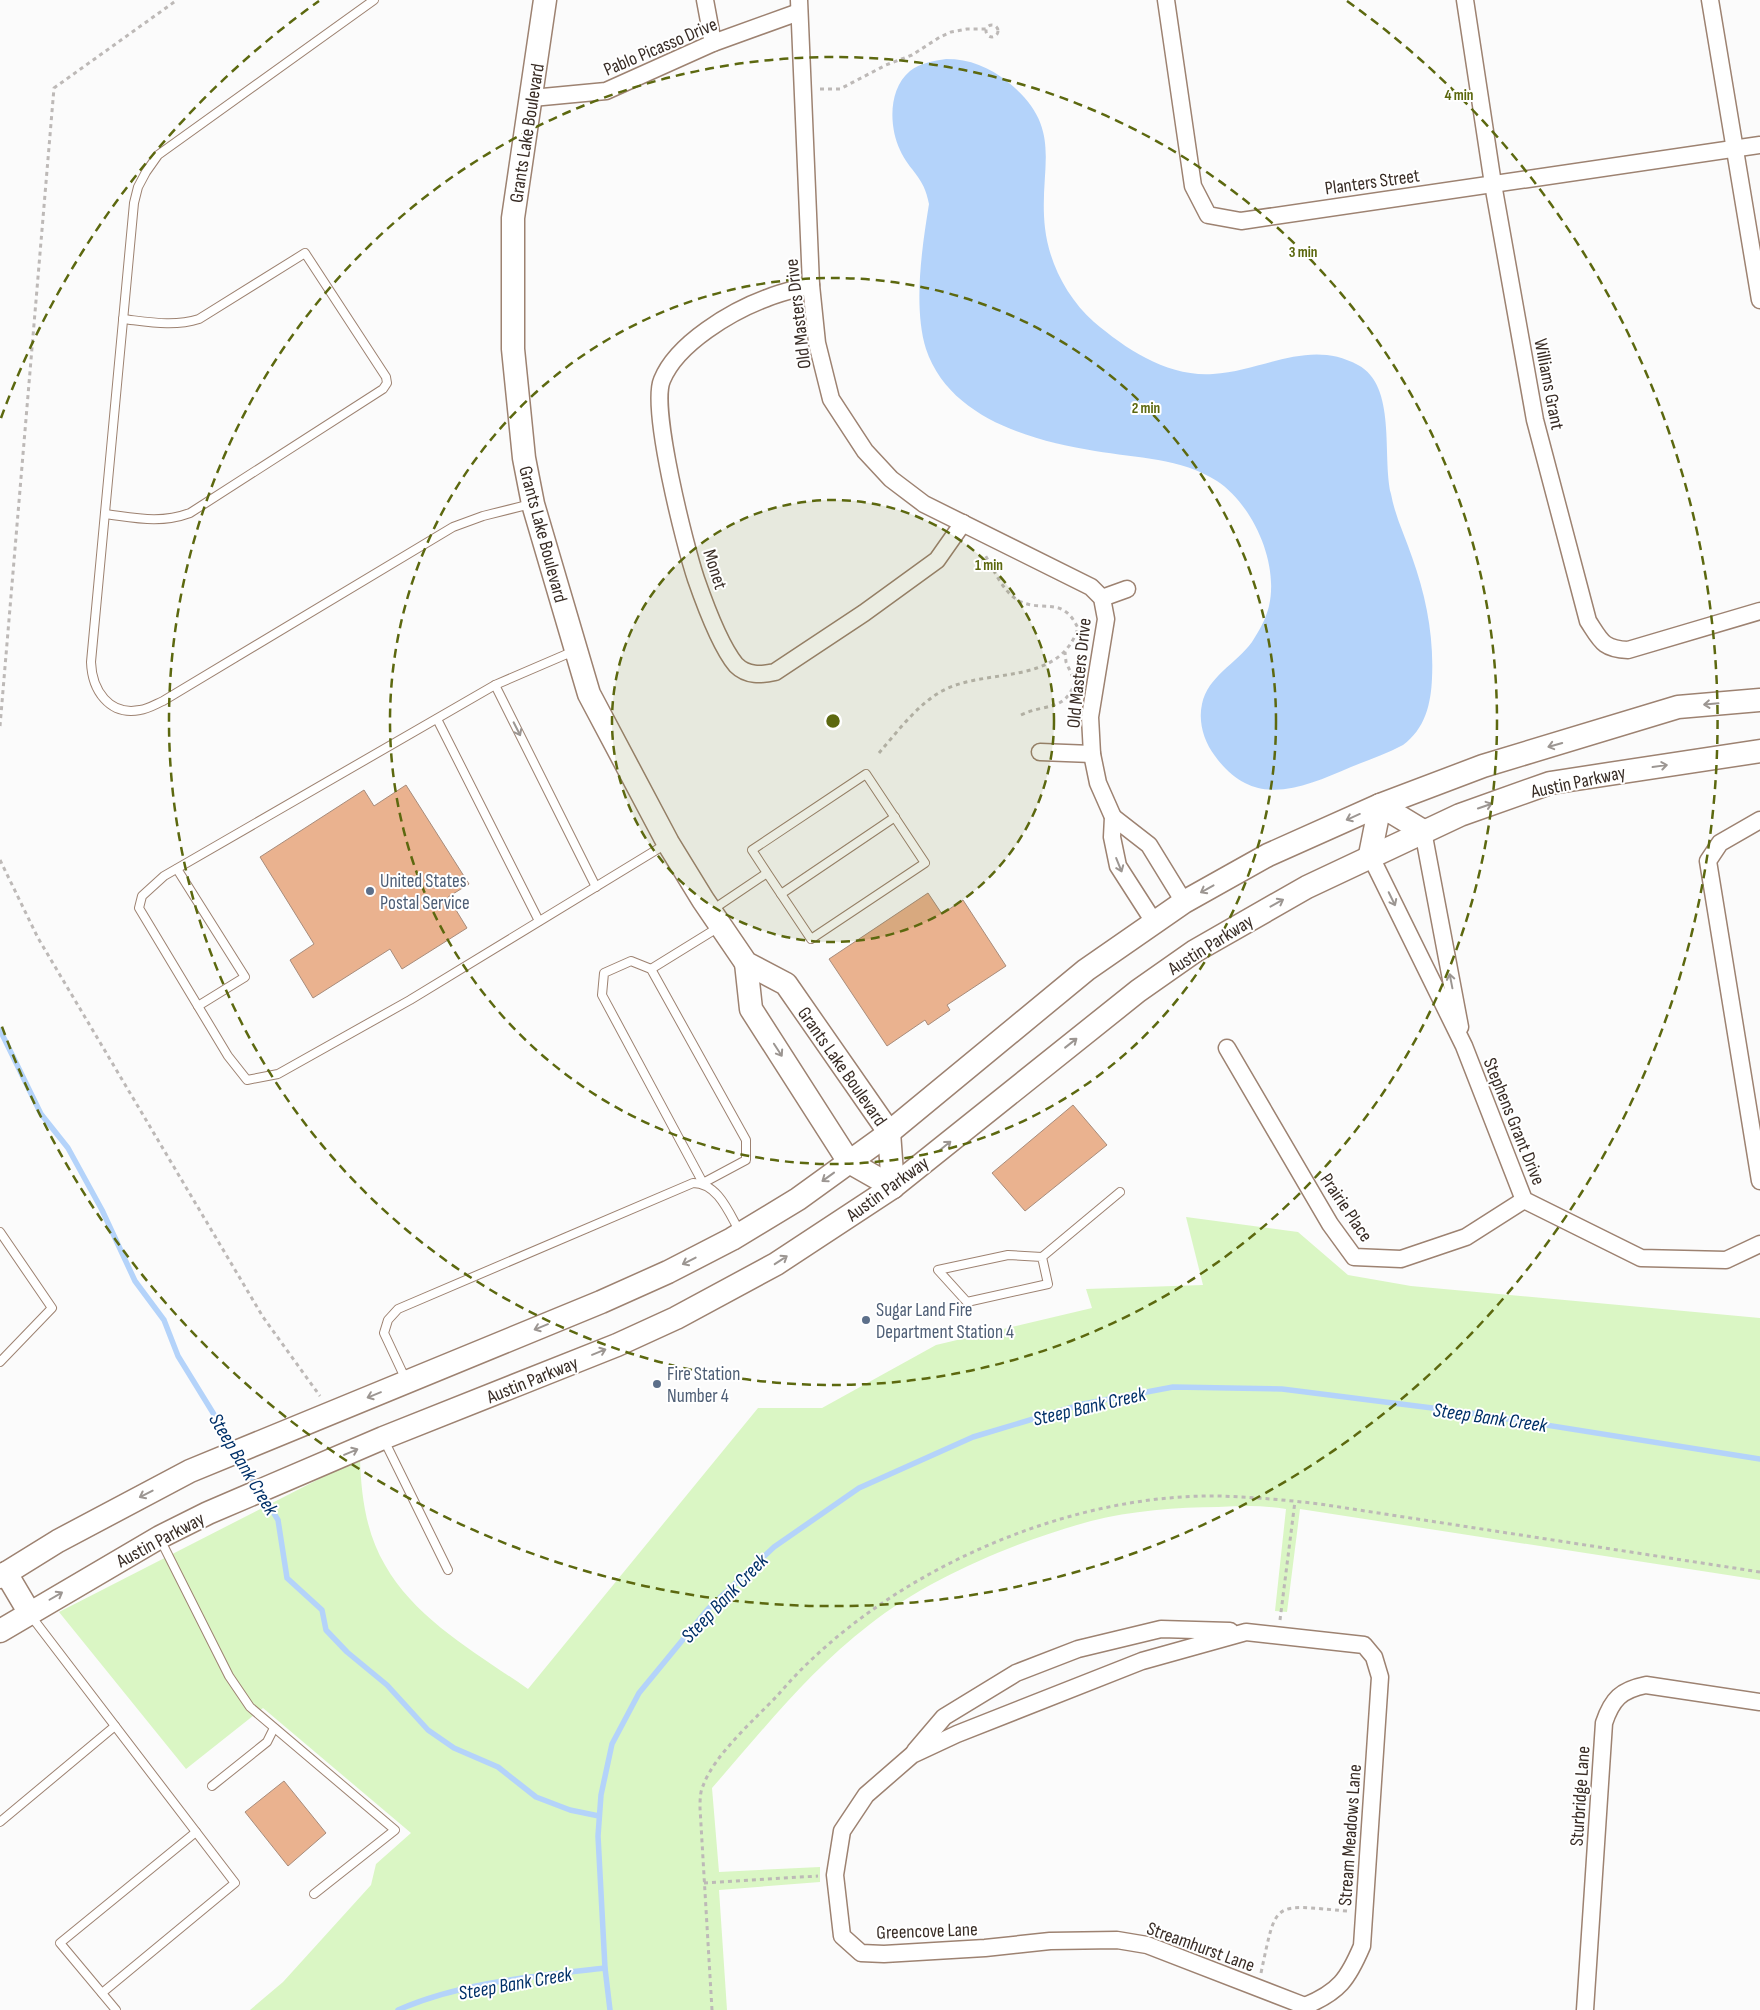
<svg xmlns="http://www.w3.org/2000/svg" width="1760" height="2010" viewBox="0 0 1760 2010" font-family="'Sofia Sans Condensed',sans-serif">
  <rect width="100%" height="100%" fill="#fbfbfb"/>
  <path fill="#daf6c4" d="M1186,1217l112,15 50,43 63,11 349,32v262l-460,-71 -13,103 -12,-1 11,-102c-23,-4 -45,-3 -68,-2 -40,0 -88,4 -127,14 -74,20 -162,57 -222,104 -60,46 -107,106 -157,163l7,84 101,-5v15l-101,8 8,120h-477l33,-28 88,-97 5,-21 35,-31 -148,-125 -77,61 -127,-157 301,-154c1,37 6,75 25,107 31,55 93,89 143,124l230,-281h64l114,-63 156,-37 -6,-19 117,-4z"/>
  <path fill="#b4d3fa" d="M946,59c24,0 43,8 62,23 58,47 30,85 37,146 4,35 22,70 49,94 33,28 74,55 119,52 51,-3 96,-36 145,-9 39,21 24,90 33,129 4,22 14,42 21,63 14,39 22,79 20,121 -1,26 -7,51 -29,67 -17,9 -35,15 -52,22 -49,21 -97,43 -136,-11 -11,-14 -17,-34 -13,-52 6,-28 34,-40 50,-62 7,-11 14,-23 17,-36 10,-43 -16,-101 -52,-125 -36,-23 -80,-23 -122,-30 -63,-10 -146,-33 -169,-102 -13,-42 -4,-102 3,-145 -5,-28 -19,-32 -29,-54 -11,-23 -12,-61 10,-79 10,-8 24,-10 36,-12z"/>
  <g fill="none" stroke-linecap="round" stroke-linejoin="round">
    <g stroke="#b4d3fa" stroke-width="5.5">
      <path d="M0,1030l41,84 27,34 34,62 33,71 29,39 14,36 56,91"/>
      <path d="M238,1455l19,31"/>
      <path d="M262,1494l16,26 9,58 35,32 4,20 21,22 40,33 41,45 26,18 44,19 38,30 34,13 29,6"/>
      <path d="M398,2010c64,-28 139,-34 207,-42"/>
      <path d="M610,2010l-5,-42 -7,-132 3,-41 11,-51 27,-51 69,-84 66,-62 85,-59 114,-51 110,-33 90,-17 109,2 182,23 296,47"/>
    </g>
  </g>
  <g fill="#eab28f" stroke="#a88c7b">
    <path d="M406,785l63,99 -21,13 19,31 -65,41 -12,-20 -77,49 -23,-38 24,-16 -54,-87 104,-67 10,16z"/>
    <path d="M928,893l14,21 21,-14 43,66 -59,39 3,5 -22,15 -3,-5 -38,26 -58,-87z"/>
    <path d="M1073,1105l34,40 -82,66 -33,-38z"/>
    <path d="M284,1781l42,52 -38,33 -43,-54z"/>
  </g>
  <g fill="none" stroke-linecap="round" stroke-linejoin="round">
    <defs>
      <g id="lane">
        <path d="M374,0l-216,155 -12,17 -8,15 -4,16 -43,459c1,28 18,54 49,48 8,-1 16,-6 23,-9l290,-174 30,-11 48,-12"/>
        <path d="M105,514c31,4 55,10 85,-1l193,-124 4,-6 -1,-6 -81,-124 -106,66c-25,8 -50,3 -76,0"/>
        <path d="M574,651l-79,34 -331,191 -22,20 -3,12 89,148 19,24 31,-6 132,-74 256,-156"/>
        <path d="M495,685l101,202"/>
        <path d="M437,719l102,202"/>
        <path d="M177,869l68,108 -47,29"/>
        <path d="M781,894l114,-77"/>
        <path d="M712,910l55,-37 -15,-23 114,-76 59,89 -114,76 -44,-66"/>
        <path d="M631,961l20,8 95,171v20l-43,23 -101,-188 2,-22z"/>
        <path d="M651,969l68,-42"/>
        <path d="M0,1232l52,76 -52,54"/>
        <path d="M1042,1257l-34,-2 -70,15 29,32 81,-18 -6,-27 78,-65"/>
        <path d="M406,1380l-22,-47 4,-13 10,-11 295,-126c25,0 36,30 47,49"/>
        <path d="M384,1440l64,130"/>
        <path d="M160,1539l69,137 21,31 145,123 -81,64"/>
        <path d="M31,1616l204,267 -133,110"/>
        <path d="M212,1786l55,-44 7,-14"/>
        <path d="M0,1822l115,-96"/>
        <path d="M116,2010l-56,-67 136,-111"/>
      </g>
      <g id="street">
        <path d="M705,0l8,43"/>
        <path d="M799,0l12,285 6,58 14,56 34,52 26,28 33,25 167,83 11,11 4,21 -16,98 2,37 6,29 15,34 -1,20 6,29 36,56"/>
        <path d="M1166,0l27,186 15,29 33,6 519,-76"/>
        <path d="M1465,0l28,184 42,236 53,201c13,20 15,28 40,29l132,-39"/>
        <path d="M1710,0l50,300"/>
        <path d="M532,98l74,-7 107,-48 86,-31"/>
        <path d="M811,285c-15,4 -30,7 -44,13 -35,13 -90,45 -105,82 -12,28 23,166 34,199 8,23 25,68 40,86 11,11 25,10 39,7l89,-59 73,-53 26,-37"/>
        <path d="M1102,598l25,-9"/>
        <path d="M1040,752l52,2"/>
        <path d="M1113,817l36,28 35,57"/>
        <path d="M1760,820l-40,23 -12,18 52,320"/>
        <path d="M1423,831l37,196"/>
        <path d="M1370,855l94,191 60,154 117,58 85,2 34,-16"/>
        <path d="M1227,1048l103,176 24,33 47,2 65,-22 58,-37"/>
        <path d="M1246,1632l118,13 10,12 6,20 -18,269c-14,33 -23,46 -57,60l-158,-61 -30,-5 -67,1 -65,7 -101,6 -23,-1 -19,-17 -7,-61 7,-44 24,-36 46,-40 45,-21 185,-73z"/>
        <path d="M915,1751l29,-34 72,-44 62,-24 83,-20 69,2"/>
        <path d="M1585,2010l19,-287c8,-24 17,-33 42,-38l114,17"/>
      </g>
      <g id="secondary">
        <path d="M545,0l-32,218v131l11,109 9,46 43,146 13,44 79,149 35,57 43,63 40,21 103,148 4,55"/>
        <path d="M1370,855l10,-50 43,26"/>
        <path d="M746,963l5,46 98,153 44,25"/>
        <path d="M6,1573l23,39"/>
        <path d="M0,1577l58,-36 132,-70 411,-169 67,-30 64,-33 66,-40 83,-60 205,-169 98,-68 84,-47 112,-50 103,-39 195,-59 82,-7"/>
        <path d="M0,1631l160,-94 48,-24 175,-75 234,-93 59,-27 100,-54 117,-77 245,-196 57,-40 112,-64 153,-72 90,-32 210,-32"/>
      </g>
    </defs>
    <use href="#lane" stroke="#9d8271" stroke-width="10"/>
    <use href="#street" stroke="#9d8271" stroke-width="19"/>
    <use href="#secondary" stroke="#9d8271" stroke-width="25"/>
    <g stroke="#bdb9b7" stroke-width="3" stroke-dasharray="4 4" stroke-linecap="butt">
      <circle cx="992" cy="31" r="6"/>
      <path d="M820,89h20l46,-24 26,-10 28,-18 11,-5 16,-3h20"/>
      <path d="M1021,715c25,-12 44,-3 54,-33l-9,-20 -1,-10"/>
      <path d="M0,726l54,-638 123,-88"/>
      <path d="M879,753c18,-21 39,-49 63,-62 44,-24 117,-4 136,-63 -16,-33 -34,-15 -59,-27 -16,-9 -25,-31 -34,-46"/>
      <path d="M0,860l38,78 225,379 57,79"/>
      <path d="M1280,1620l15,-119"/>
      <path d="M704,1883l114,-7"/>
      <path d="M1261,1973c16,-75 11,-68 86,-62"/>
      <path d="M712,2010l-12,-202c0,-7 0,-16 3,-22 11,-31 52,-67 74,-90 10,-11 20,-23 31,-33 103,-100 266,-169 410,-167 34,1 68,4 102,8l440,68"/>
    </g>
    <use href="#lane" stroke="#fff" stroke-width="8"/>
    <use href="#street" stroke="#fff" stroke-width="16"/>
    <use href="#secondary" stroke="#fff" stroke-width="22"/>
  </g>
  <defs><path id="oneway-shaft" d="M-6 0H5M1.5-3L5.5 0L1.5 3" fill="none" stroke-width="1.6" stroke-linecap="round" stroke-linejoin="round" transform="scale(1.25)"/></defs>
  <g stroke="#9c9692">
    <use href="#oneway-shaft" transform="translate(1711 704) rotate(175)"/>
    <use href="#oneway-shaft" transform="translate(517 729) rotate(63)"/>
    <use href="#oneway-shaft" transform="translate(1555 745) rotate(164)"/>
    <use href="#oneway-shaft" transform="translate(1660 766) rotate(-8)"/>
    <use href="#oneway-shaft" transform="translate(1485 806) rotate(-19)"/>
    <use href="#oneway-shaft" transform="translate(1353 817) rotate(156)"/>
    <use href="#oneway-shaft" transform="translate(1119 865) rotate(68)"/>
    <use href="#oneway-shaft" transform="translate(1207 889) rotate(151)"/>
    <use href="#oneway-shaft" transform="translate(1392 899) rotate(64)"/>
    <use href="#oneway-shaft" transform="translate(1277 903) rotate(-29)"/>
    <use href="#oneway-shaft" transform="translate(1451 981) rotate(-101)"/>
    <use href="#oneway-shaft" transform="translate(1071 1043) rotate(-38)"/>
    <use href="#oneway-shaft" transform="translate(778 1050) rotate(57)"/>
    <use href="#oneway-shaft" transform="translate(945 1146) rotate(-39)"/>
    <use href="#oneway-shaft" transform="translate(828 1177) rotate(144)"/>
    <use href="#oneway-shaft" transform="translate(781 1260) rotate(-33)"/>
    <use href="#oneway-shaft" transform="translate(689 1261) rotate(153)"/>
    <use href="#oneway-shaft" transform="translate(541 1327) rotate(158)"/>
    <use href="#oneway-shaft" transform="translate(599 1352) rotate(-22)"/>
    <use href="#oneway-shaft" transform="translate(374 1395) rotate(158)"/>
    <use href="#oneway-shaft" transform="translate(351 1452) rotate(-23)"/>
    <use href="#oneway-shaft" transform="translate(146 1494) rotate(153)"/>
    <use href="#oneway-shaft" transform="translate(56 1596) rotate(-30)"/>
  </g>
  <circle cx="833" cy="721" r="221" fill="#5c680f" fill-opacity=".12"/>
  <g fill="none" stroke="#5c680f" stroke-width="2.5" stroke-dasharray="9 6">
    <circle cx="833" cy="721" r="221"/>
    <circle cx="833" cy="721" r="443"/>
    <circle cx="833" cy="721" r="664"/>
    <path d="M1 418A885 885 0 0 1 319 1M1347 1A885 885 0 1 1 1 1024"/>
  </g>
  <g fill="#5c6f8a" stroke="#fff" stroke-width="2">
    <circle cx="370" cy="891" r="5"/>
    <circle cx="866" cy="1320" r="5"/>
    <circle cx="657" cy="1384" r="5"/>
  </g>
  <g text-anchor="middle" stroke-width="4" stroke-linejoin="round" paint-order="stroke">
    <g font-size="19" fill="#382c25" stroke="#fff">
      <text transform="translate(660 46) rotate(-23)" y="7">Pablo Picasso Drive</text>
      <text transform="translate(526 133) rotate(-81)" y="7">Grants Lake Boulevard</text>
      <text transform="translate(1372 181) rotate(-8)" y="7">Planters Street</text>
      <text transform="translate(797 314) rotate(-97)" y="7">Old Masters Drive</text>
      <text transform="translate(1550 384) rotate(79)" y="7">Williams Grant</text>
      <text transform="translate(544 534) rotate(75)" y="7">Grants Lake Boulevard</text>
      <text transform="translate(716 569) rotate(72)" y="7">Monet</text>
      <text transform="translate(1078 673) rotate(-84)" y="7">Old Masters Drive</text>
      <text transform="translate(1578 781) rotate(-12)" y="7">Austin Parkway</text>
      <text transform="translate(1210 944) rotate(-32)" y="7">Austin Parkway</text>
      <text transform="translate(843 1066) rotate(55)" y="7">Grants Lake Boulevard</text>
      <text transform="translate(1515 1121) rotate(68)" y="7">Stephens Grant Drive</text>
      <text transform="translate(887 1188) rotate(-36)" y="7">Austin Parkway</text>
      <text transform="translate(1347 1207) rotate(56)" y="7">Prairie Place</text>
      <text transform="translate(532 1379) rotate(-22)" y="7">Austin Parkway</text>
      <text transform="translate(160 1539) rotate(-28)" y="7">Austin Parkway</text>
      <text transform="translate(1579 1796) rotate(-86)" y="7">Sturbridge Lane</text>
      <text transform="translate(1349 1835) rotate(-86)" y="7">Stream Meadows Lane</text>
      <text transform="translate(927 1930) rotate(-2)" y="7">Greencove Lane</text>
      <text transform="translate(1201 1946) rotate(20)" y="7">Streamhurst Lane</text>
    </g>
    <g font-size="19" fill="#4e5e75" stroke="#fff" text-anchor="start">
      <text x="380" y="887">United States<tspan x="380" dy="22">Postal Service</tspan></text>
      <text x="876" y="1316">Sugar Land Fire<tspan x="876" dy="22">Department Station 4</tspan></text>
      <text x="667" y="1380">Fire Station<tspan x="667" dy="22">Number 4</tspan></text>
    </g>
    <g font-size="20" font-style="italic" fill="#003068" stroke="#fff">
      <text transform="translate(1089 1406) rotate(-13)" y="7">Steep Bank Creek</text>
      <text transform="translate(1490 1417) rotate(8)" y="7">Steep Bank Creek</text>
      <text transform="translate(244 1464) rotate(59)" y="7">Steep Bank Creek</text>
      <text transform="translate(724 1598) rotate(-46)" y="7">Steep Bank Creek</text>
      <text transform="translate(515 1983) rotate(-10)" y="7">Steep Bank Creek</text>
    </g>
  </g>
  <circle cx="833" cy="721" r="8" fill="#5c680f" stroke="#fff" stroke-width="2.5"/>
  <g font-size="15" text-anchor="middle" font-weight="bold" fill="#5c680f" stroke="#fff" stroke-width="4" stroke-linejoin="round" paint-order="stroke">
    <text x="1459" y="100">4 min</text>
    <text x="1303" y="257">3 min</text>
    <text x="1146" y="413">2 min</text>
    <text x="989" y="570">1 min</text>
  </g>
</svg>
